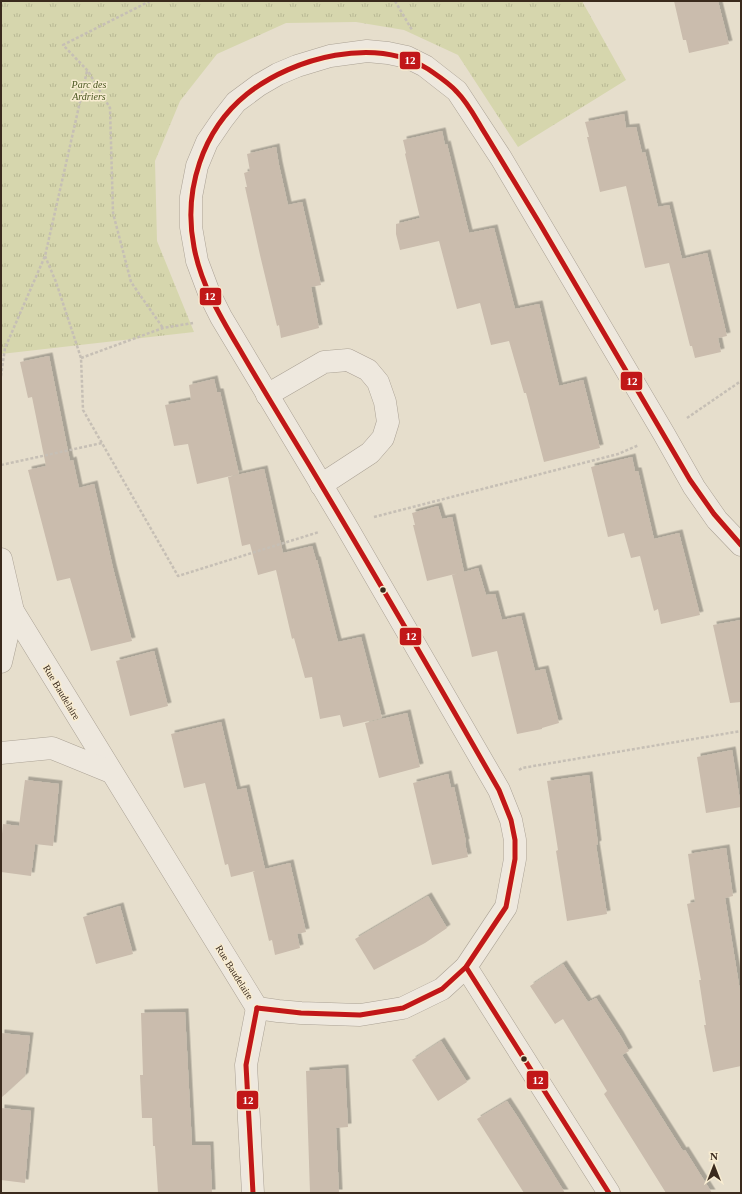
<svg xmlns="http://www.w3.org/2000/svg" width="742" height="1194" viewBox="0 0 742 1194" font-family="'Times New Roman',serif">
  <defs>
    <pattern id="park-tufts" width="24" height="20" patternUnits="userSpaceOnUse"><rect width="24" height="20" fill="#d6d6ad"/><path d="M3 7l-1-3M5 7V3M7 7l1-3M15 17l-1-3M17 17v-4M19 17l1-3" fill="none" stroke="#b8b894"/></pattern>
    <filter id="shadow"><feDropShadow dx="3.5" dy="-3.5" stdDeviation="0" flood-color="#0004"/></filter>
  </defs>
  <rect width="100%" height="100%" fill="#e6decc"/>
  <path fill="url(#park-tufts)" d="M1,1h581l44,79 -108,67 -60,-92 -54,-25 -48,-8 -70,1 -69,31 -37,47 -25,60 2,80 37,91 -193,22z"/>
  <g fill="#cabcad" filter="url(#shadow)">
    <path d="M674,1h44l11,43 -40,9 -3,-13h-3z"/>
    <path d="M624,114l2,14 10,-1 6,26 3,-1 13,55 11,-2 13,54 25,-6 20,83 -9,2 3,14 -26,6 -3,-12h-2l-21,-83 -24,5 -19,-82 -26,6 -13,-55h2l-4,-15z"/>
    <path d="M442,131l3,14 2,-1 22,89 25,-5 21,81 24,-5 20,82 24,-6 17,68 -56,14 -18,-69h-2l-15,-52 -18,4 -11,-42 -23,6 -18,-68 -39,9 -4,-16v-10l24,-6 -15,-64 1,-1 -3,-13z"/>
    <path d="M276,147l3,18 9,40 14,-3 19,83 -10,2 8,41 -38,10 -2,-13 -2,1 -17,-71 -15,-68h2l-3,-14 6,-2 -3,-17z"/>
    <path d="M49,356l21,105 3,-1 6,28 15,-4 19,84 19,73 -41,10 -21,-73 -13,3 -29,-111 18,-4 -14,-69 -4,1 -8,-36z"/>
    <path d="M214,379l3,13h3l19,82 -42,10 -9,-40 -14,2 -9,-41 26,-5 -2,-15z"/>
    <path d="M632,457l3,14h3l16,68 25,-6 21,82 -39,9 -3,-15 -4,2 -14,-55 -9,2 -7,-25 -16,4 -17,-70z"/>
    <path d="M264,469l19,84 29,-7 4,14h1l21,82 23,-5 21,81 -39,9 -3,-12 -20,4 -8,-42 -7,1 -11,-40 -2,1 -16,-69 -18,5 -8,-31 -8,2 -14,-69z"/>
    <path d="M438,506l4,13 10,-2 12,55 14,-4 8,27 9,-1 7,26 19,-4 14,55 10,-2 14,54 -17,5v1l-25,5 -20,-83 -25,6 -20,-82 7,-2 -32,8 -14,-56h2l-3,-12z"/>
    <path d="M741,620v82l-11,1 -17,-78z"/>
    <path d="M154,651l14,55 -38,10 -14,-55z"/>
    <path d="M407,713l13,54 -41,11 -14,-55z"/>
    <path d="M221,722l16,68 9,-2 19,81 25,-6 16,69 -9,2 3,14 -25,7 -3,-15 -3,1 -16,-69 2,-1 -24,6 -3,-13 -3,1 -20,-82 -21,5 -13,-54z"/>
    <path d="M732,750l9,57 -35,6 -9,-56z"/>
    <path d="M448,774l3,14 3,-1 12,55 -1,1 3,14 -36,8 -19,-82z"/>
    <path d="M589,775l9,69 -2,1 11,69 -40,7 -11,-70 2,-1 -11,-69z"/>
    <path d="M25,780l34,4 -6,62 -18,-2 -4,32 -30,-4v-28l2,-20 16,2z"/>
    <path d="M726,848l7,48 -8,2 16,99v69l-28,6 -9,-47h2l-7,-45h2l-14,-76 8,-2 -7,-48z"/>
    <path d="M428,896l19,32 -22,15 -51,27 -19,-31z"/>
    <path d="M120,906l13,48 -37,10 -13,-47z"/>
    <path d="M563,964l25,38 8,-4 24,37 9,16 -7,4 61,96 2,-1 27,43h-46l-62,-99 3,-3 -44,-72 -8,5 -25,-38z"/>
    <path d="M185,1012l7,133h18l2,48h-54l-3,-47h-2l-1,-28h-10l-2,-43h3l-2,-62z"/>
    <path d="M1,1033l29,3 -5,40 -24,22z"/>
    <path d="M441,1041l26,41 -29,19 -26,-41z"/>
    <path d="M345,1068l3,59 -12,1 3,65h-29l-4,-122z"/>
    <path d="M507,1101l10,15 48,77h-41l-47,-74z"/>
    <path d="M1,1108l30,3 -6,72 -24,-3z"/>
  </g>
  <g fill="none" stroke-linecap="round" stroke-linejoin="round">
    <defs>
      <g id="minor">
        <path d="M267,395l57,-33 24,-2 20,10 10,12 7,20 3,20 -5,16 -13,15 -49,32"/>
        <path d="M1,559l12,52 244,397 21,3 23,2 59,2 43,-7 39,-19 24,-22 40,-60 9,-48v-19l-4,-20 -12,-30 -154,-266 -124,-207 -12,-24 -12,-32 -6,-34v-30l6,-31 10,-24 15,-22 14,-18 23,-17 19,-11 19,-8 33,-10 37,-5 21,2 19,4 18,9 32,25 44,67 163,276 30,53 23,33 24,25"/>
        <path d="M1,662l12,-51"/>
        <path d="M1,753l51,-5 59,24"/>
        <path d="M466,967l143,226"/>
        <path d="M253,1193l-7,-128 11,-57"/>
      </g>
    </defs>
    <use href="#minor" stroke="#aba295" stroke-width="23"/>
    <g stroke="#c6bfb5" stroke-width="2.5" stroke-dasharray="3 2" stroke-linecap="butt">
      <path d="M150,1l-87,44 25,26 22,37 3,105 18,69 32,46"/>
      <path d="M395,1l17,29"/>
      <path d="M45,256l11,26 25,76 2,52 95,166 141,-44"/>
      <path d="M81,358l82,-30 30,-5"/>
      <path d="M1,376l4,-28 40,-92 42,-185"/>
      <path d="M687,418l54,-37"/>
      <path d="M1,465l101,-22"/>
      <path d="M374,517l244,-63 21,-9"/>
      <path d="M519,770l3,-2 219,-37"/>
    </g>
    <use href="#minor" stroke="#eee8de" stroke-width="22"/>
    <defs>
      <g id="bus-1">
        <path d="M466,967l143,226"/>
        <path d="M257,1008l44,5 59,2 43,-7 39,-19 24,-22 40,-60 9,-48v-19l-4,-20 -12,-30c-63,-110 -126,-219 -191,-327 -22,-36 -44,-72 -65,-108 -20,-34 -42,-69 -49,-108 -11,-56 8,-117 53,-153 47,-37 128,-58 181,-25 10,7 21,14 29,23 12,12 20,29 29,43 18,30 36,59 54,89 50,86 100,171 150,256l24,34 27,31"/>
        <path d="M253,1193l-7,-128 11,-57"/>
      </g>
    </defs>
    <use href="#bus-1" stroke="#f8ecd1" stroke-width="8"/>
    <use href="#bus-1" stroke="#c11718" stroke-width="5"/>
  </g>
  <g fill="#3a2a1d" stroke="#f8ecd1" stroke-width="1.5">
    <circle cx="383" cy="590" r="3.5"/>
    <circle cx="524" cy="1059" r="3.5"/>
  </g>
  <g text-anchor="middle" stroke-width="3" stroke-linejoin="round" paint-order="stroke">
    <g font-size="10" font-style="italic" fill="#4b5822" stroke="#f8ecd1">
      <text x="89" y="88">Parc des<tspan x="89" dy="12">Ardriers</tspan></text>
    </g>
    <g font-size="10" fill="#3a2a1d" stroke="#f8ecd1">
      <text transform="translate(62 692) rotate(59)" y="4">Rue Baudelaire</text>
      <text transform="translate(235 972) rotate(58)" y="4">Rue Baudelaire</text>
    </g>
  </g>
  <g stroke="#f8ecd1" stroke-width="1.5">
    <rect x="399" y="51" width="22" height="19" rx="4" fill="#c11718"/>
    <rect x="199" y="287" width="23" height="19" rx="4" fill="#c11718"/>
    <rect x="620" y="371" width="23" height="20" rx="4" fill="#c11718"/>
    <rect x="399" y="627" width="23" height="19" rx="4" fill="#c11718"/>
    <rect x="526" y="1070" width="23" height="20" rx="4" fill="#c11718"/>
    <rect x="236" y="1090" width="23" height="20" rx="4" fill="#c11718"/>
  </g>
  <g font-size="11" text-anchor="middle" font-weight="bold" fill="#fff">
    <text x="410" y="64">12</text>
    <text x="210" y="300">12</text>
    <text x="632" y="385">12</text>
    <text x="411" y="640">12</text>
    <text x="538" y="1084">12</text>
    <text x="248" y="1104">12</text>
  </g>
  <rect width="742" height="1194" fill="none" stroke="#3a2a1d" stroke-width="4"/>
  <g transform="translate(714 1166)" stroke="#f8ecd1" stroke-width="3" paint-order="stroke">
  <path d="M0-3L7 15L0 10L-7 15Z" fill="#3a2a1d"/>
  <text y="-6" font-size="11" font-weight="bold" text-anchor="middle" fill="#3a2a1d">N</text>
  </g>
</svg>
